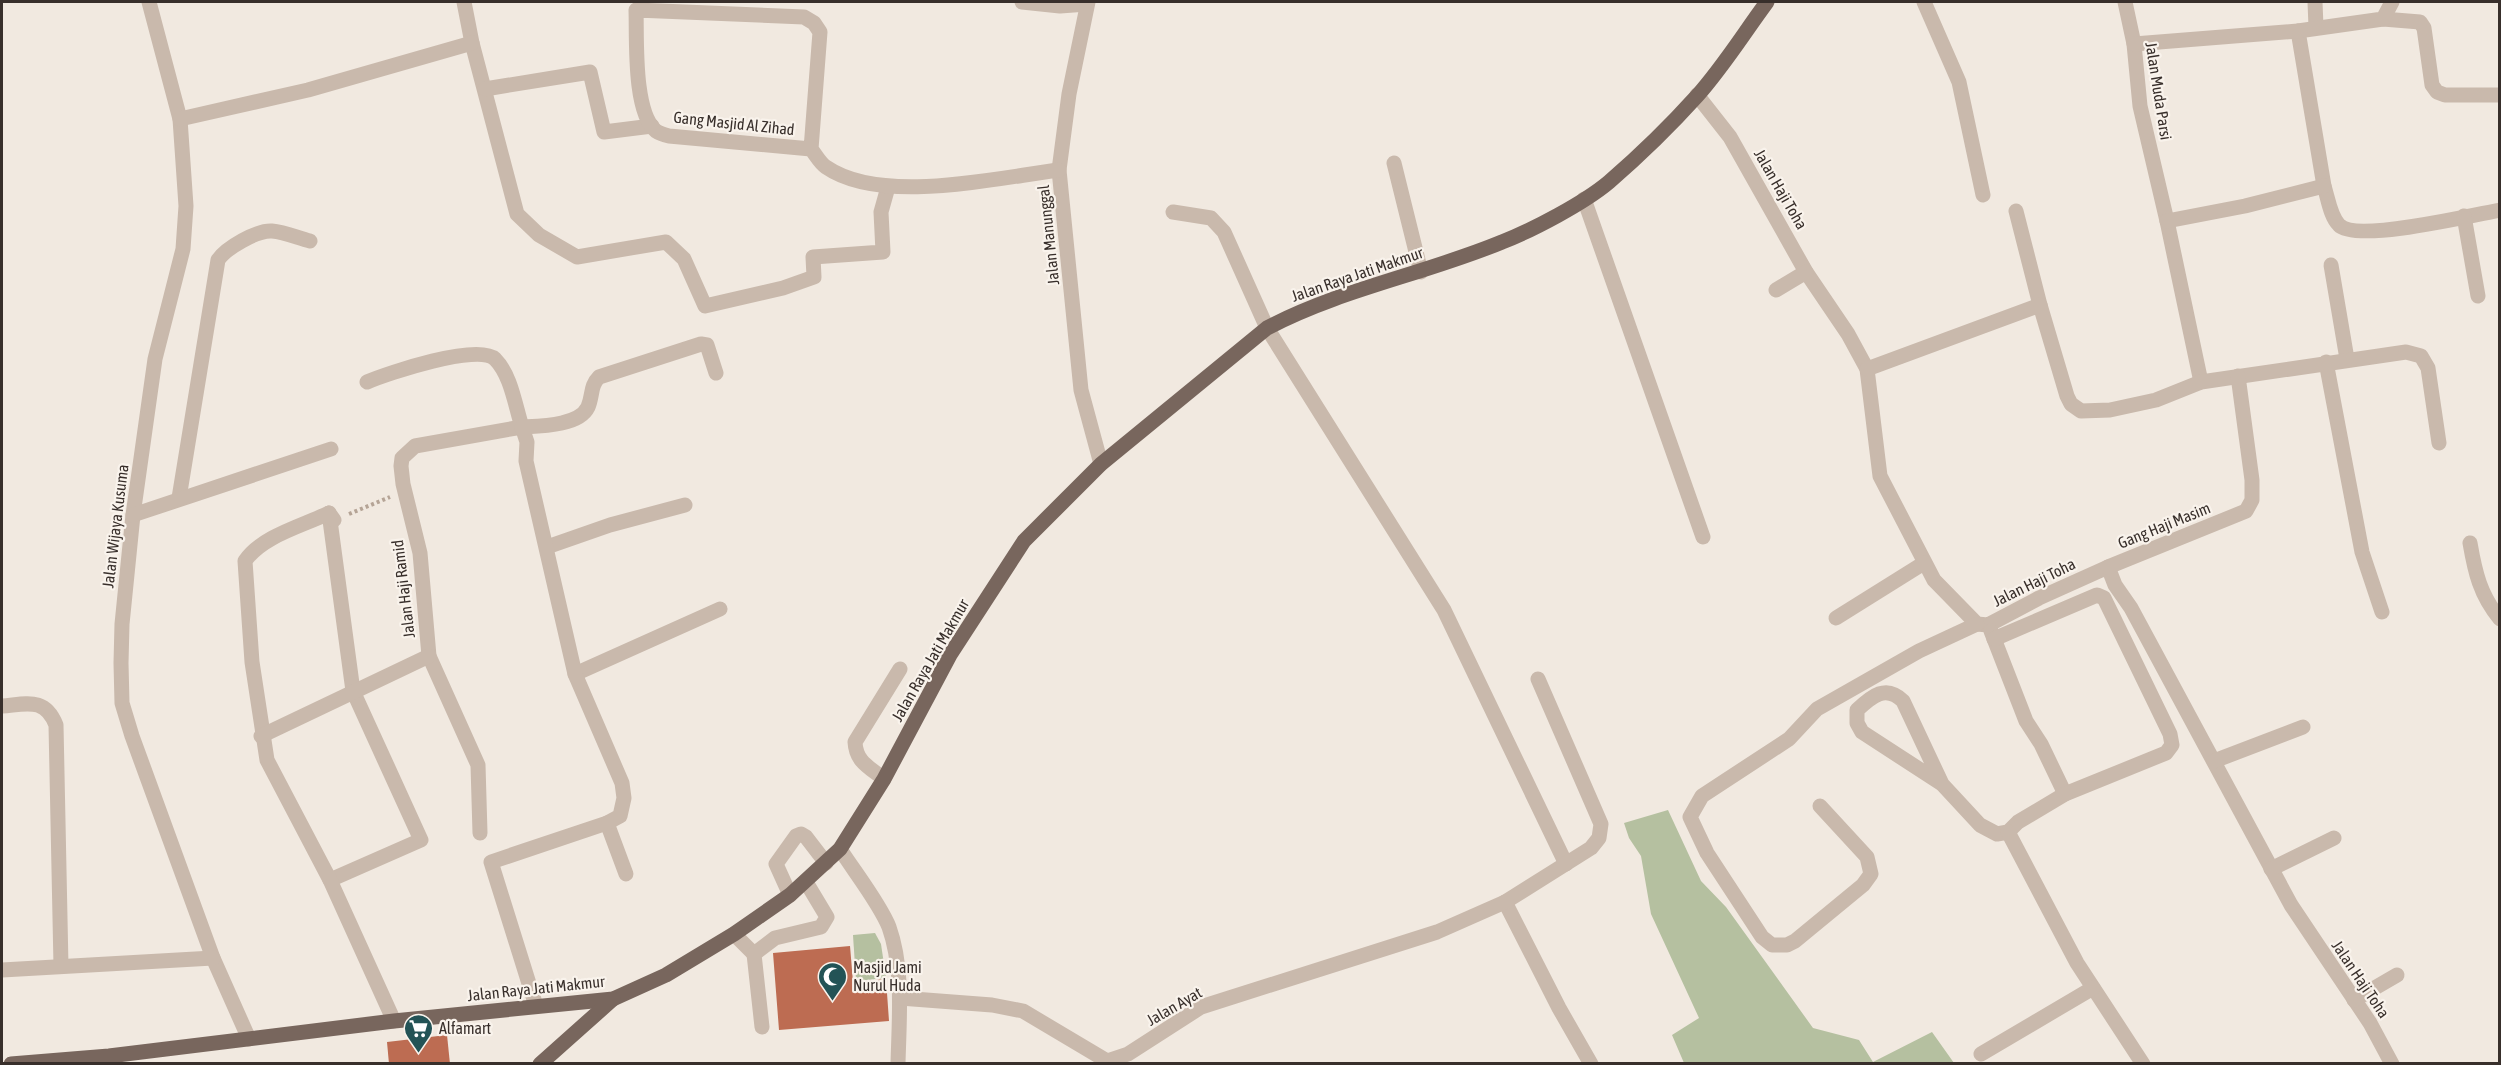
<svg xmlns="http://www.w3.org/2000/svg" width="2501" height="1065" viewBox="0 0 2501 1065" font-family="'Asap Condensed',sans-serif">
  <rect width="100%" height="100%" fill="#f1e9e0"/>
  <g fill="#b5c0a0">
    <path d="M1668,810l33,71 25,26 87,121 46,12 14,22 59,-30 22,31h-270l-12,-28 27,-17 -48,-104 -10,-58 -12,-18 -5,-15z"/>
    <path d="M875,933l6,11 5,34 -30,3 -3,-46z"/>
  </g>
  <g fill="#bd6c52">
    <path d="M850,946l3,36 33,-3 3,42 -110,9 -6,-77z"/>
    <path d="M447,1035l3,29h-61l-2,-22z"/>
  </g>
  <g fill="none" stroke-linecap="round" stroke-linejoin="round">
    <path stroke="#b5a496" stroke-width="4" stroke-dasharray="3 3" stroke-linecap="butt" d="M349,514l41,-17"/>
    <g stroke="#c9b9ac" stroke-width="15">
      <path d="M149,2l31,117 6,87 -3,43 -28,110 -22,156 -11,109 -1,39 1,40 10,33 81,222 36,81"/>
      <path d="M464,2l8,41 45,171 22,21 38,22 89,-15 18,17 21,47 78,-18 31,-11 -1,-20 70,-5 -2,-40 7,-25"/>
      <path d="M1022,2l38,4 27,-2"/>
      <path d="M1088,2l-19,92 -10,76 22,220 20,74"/>
      <path d="M1924,2l35,80 24,113"/>
      <path d="M2125,2l9,42 6,62 27,115 34,161"/>
      <path d="M2315,2l1,25"/>
      <path d="M2383,19l37,3 4,6 8,57 5,7 8,3h55"/>
      <path d="M2298,31l26,155c4,12 6,30 15,39 17,18 134,-10 161,-15"/>
      <path d="M2134,44l164,-13 85,-12 9,-17"/>
      <path d="M485,89l105,-17 14,60 48,-6"/>
      <path d="M1697,95l33,42 76,135 42,62 19,35 13,107 54,104 43,44 11,1 51,-27 69,-31 7,18 16,23 160,297 79,118 22,41"/>
      <path d="M180,119l128,-29 164,-47"/>
      <path d="M811,149l9,-117 -6,-9 -10,-6 -168,-7c1,28 -3,102 20,121 3,2 9,4 13,5l142,13c5,6 9,14 15,18 55,38 169,11 233,3"/>
      <path d="M1394,163l27,109"/>
      <path d="M1584,199l119,338"/>
      <path d="M2016,211l24,94"/>
      <path d="M1173,212l38,6 13,14 43,96 177,282 122,254"/>
      <path d="M2464,216l14,80"/>
      <path d="M2167,221l78,-15 79,-20"/>
      <path d="M2331,265l16,94"/>
      <path d="M1776,290l30,-18"/>
      <path d="M2326,362l36,190 20,60"/>
      <path d="M1867,369l173,-64 27,91 4,8 10,7 29,-1 46,-10 45,-18 205,-30 15,4 7,12 11,75"/>
      <path d="M367,382c21,-9 111,-39 128,-23 16,16 20,46 27,68l-107,19 -13,12 -1,8 2,18 17,69 9,103 49,109 2,68"/>
      <path d="M179,498l39,-238c8,-12 39,-30 54,-29 13,1 26,7 38,10"/>
      <path d="M329,513l24,178 68,149 -91,40"/>
      <path d="M133,515l198,-66"/>
      <path d="M334,520l-5,-7c-27,13 -67,23 -84,48l7,101 15,98 63,120 64,141"/>
      <path d="M2470,543c5,29 10,52 30,76"/>
      <path d="M547,547l63,-22 75,-20"/>
      <path d="M2108,567l138,-56 6,-11v-20l-14,-104"/>
      <path d="M1836,618l88,-55"/>
      <path d="M1991,631l35,90 15,23 24,50"/>
      <path d="M575,674l145,-65"/>
      <path d="M2,706c25,-2 43,-9 54,19l5,241"/>
      <path d="M261,736l168,-80"/>
      <path d="M2214,761l89,-34"/>
      <path d="M884,779c-15,-12 -28,-17 -29,-37l45,-73"/>
      <path d="M1942,784l-39,-83c-17,-17 -31,-5 -46,9v13l5,9 80,52 38,41 17,9 11,-2 10,-10 47,-28 101,-41 6,-8 -2,-11 -66,-136 -7,-3 -103,44"/>
      <path d="M1820,806l47,51 4,17 -8,11 -68,56 -8,4h-15l-10,-8 -55,-84 -17,-36 12,-21 87,-57 28,-30 102,-58 58,-27"/>
      <path d="M607,823l19,51"/>
      <path d="M2008,832l69,131 66,101"/>
      <path d="M840,849c14,22 40,55 49,78 15,42 10,92 9,137"/>
      <path d="M2271,869l63,-31"/>
      <path d="M790,895l-14,-31 20,-28 5,-2 5,3 20,26"/>
      <path d="M1505,902l54,106 32,56"/>
      <path d="M734,934l20,20"/>
      <path d="M2,970l211,-12"/>
      <path d="M900,998l92,7 31,6 84,50 21,-7 73,-47 236,-75 68,-30 86,-54 8,-10 2,-14 -63,-145"/>
      <path d="M2354,1000l43,-25"/>
      <path d="M536,1006l-45,-144 116,-39 13,-7 4,-18 -2,-15 -47,-109 -49,-213 1,-19 -5,-15c18,-1 57,-1 66,-20 5,-12 2,-21 11,-30l102,-33 6,1 9,28"/>
      <path d="M762,1027l-8,-73 21,-16 46,-11 6,-10 -21,-35"/>
      <path d="M1981,1054l112,-66"/>
    </g>
    <g stroke="#78665d" stroke-width="15">
      <path d="M11,1064l98,-8 285,-35 219,-22 53,-24 68,-41 56,-39 50,-46 44,-70 66,-124 74,-114 77,-77 166,-136c74,-39 158,-54 235,-86 31,-12 82,-39 107,-60 30,-26 61,-56 88,-86 26,-29 47,-63 70,-94"/>
      <path d="M540,1064l73,-65"/>
    </g>
  </g>
  <defs>
    <symbol id="mosque-pin" viewBox="-11 -11 22 30"><path d="M0 17L-7.5 6A9.5 9.5 0 1 1 7.5 6Z" fill="#235356" stroke="#f9f3ec"/><path d="M3.5-4.9A6 6 0 1 0 3.5 4.9A5 5 0 1 1 3.5-4.9Z" fill="#fff"/></symbol>
    <symbol id="supermarket-pin" viewBox="-11 -11 22 30"><path d="M0 17L-7.5 6A9.5 9.5 0 1 1 7.5 6Z" fill="#235356" stroke="#f9f3ec"/><path d="M-6-5.5h2.5l.6 2H6L4.5 2H-2.5L-4.4-4H-6ZM-1.5 3.2a1.3 1.3 0 1 0 .1 0ZM3 3.2a1.3 1.3 0 1 0 .1 0Z" fill="#fff"/></symbol>
  </defs>
  <g fill-rule="evenodd">
    <use href="#mosque-pin" x="816" y="960" width="33" height="45"/>
    <use href="#supermarket-pin" x="402" y="1012" width="33" height="45"/>
  </g>
  <g text-anchor="middle" stroke-width="4.5" stroke-linejoin="round" paint-order="stroke">
    <g font-size="16" fill="#382f2b" stroke="#f9f3ec">
      <text transform="translate(2159 91) rotate(81)" y="6">Jalan Muda Parsi</text>
      <text transform="translate(734 123) rotate(6)" y="6">Gang Masjid Al Zihad</text>
      <text transform="translate(1781 189) rotate(60)" y="6">Jalan Haji Toha</text>
      <text transform="translate(1048 235) rotate(-96)" y="6">Jalan Manunggal</text>
      <text transform="translate(1357 274) rotate(-19)" y="6">Jalan Raya Jati Makmur</text>
      <text transform="translate(2164 525) rotate(-22)" y="6">Gang Haji Masim</text>
      <text transform="translate(115 526) rotate(-83)" y="6">Jalan Wijaya Kusuma</text>
      <text transform="translate(2034 582) rotate(-26)" y="6">Jalan Haji Toha</text>
      <text transform="translate(403 589) rotate(-97)" y="6">Jalan Haji Ramid</text>
      <text transform="translate(930 660) rotate(-60)" y="6">Jalan Raya Jati Makmur</text>
      <text transform="translate(2361 979) rotate(56)" y="6">Jalan Haji Toha</text>
      <text transform="translate(536 988) rotate(-6)" y="6">Jalan Raya Jati Makmur</text>
      <text transform="translate(1174 1006) rotate(-30)" y="6">Jalan Ayat</text>
    </g>
    <g font-size="16" fill="#382f2b" stroke="#f9f3ec" text-anchor="start">
      <text x="853" y="973">Masjid Jami<tspan x="853" dy="18">Nurul Huda</tspan></text>
      <text x="439" y="1034">Alfamart</text>
    </g>
  </g>
  <rect width="2501" height="1065" fill="none" stroke="#382f2b" stroke-width="6"/>
</svg>
